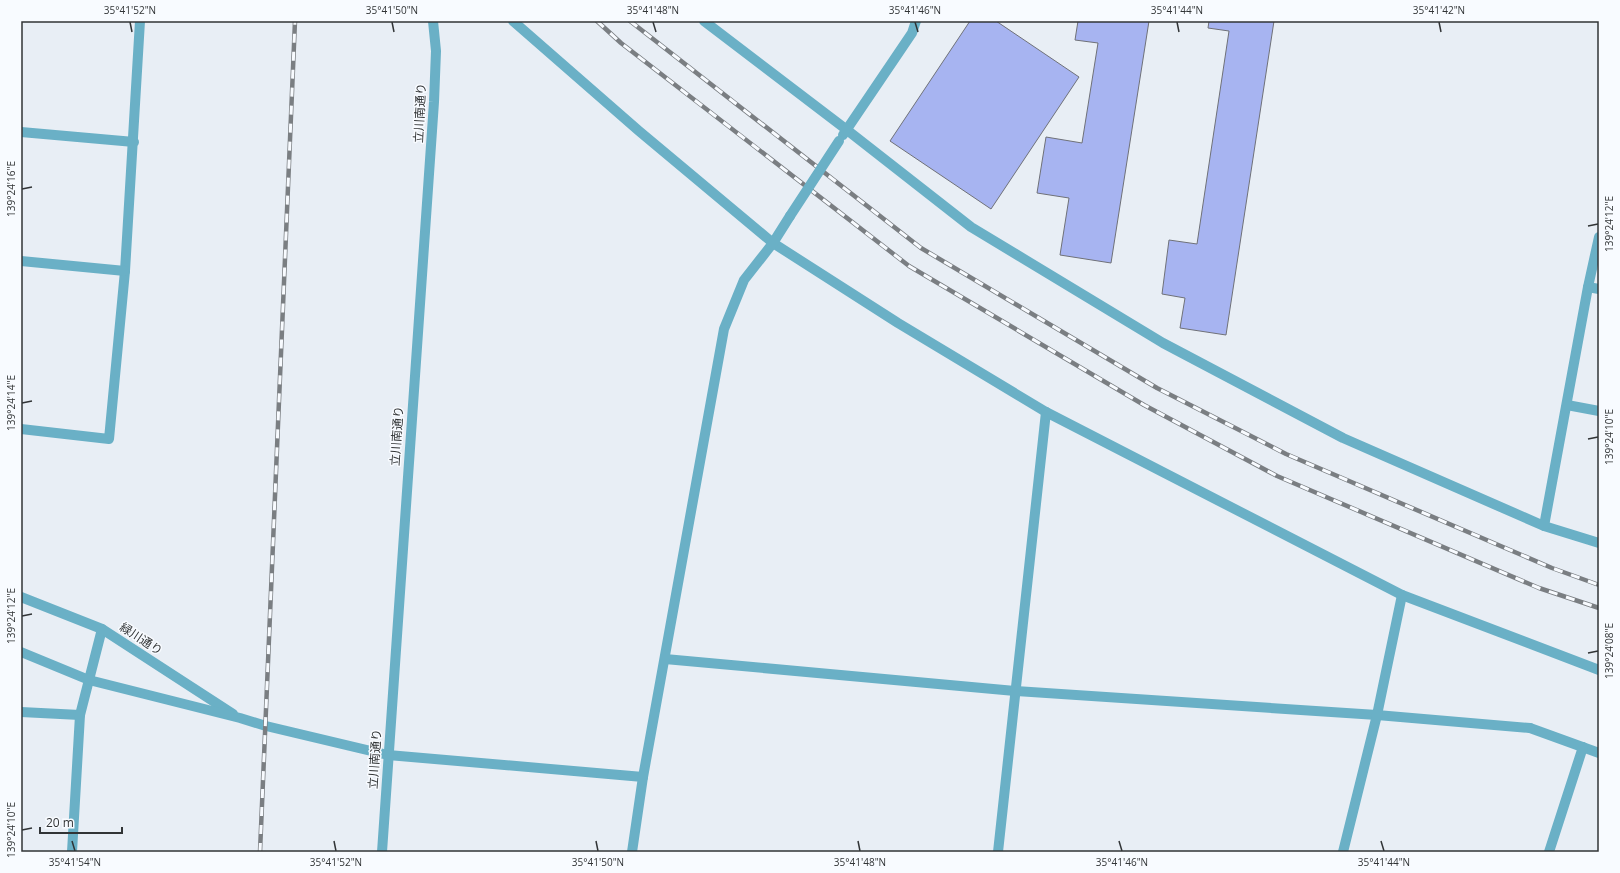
<svg xmlns="http://www.w3.org/2000/svg" width="1620" height="873" viewBox="0 0 1620 873" font-family="'Open Sans','Noto Sans JP',sans-serif">
  <rect width="100%" height="100%" fill="#e8eef5"/>
  <g fill="#a7b4f1" stroke="#6f7178">
    <path d="M970,21h26l83,56 -88,132 -101,-68z"/>
    <path d="M1078,21h71l-38,242 -51,-8 9,-57 -32,-5 9,-56 36,6 16,-100 -23,-3z"/>
    <path d="M1209,21h65l-48,314 -46,-7 5,-30 -23,-4 7,-54 28,4 32,-213 -21,-3z"/>
  </g>
  <g fill="none" stroke-linecap="round" stroke-linejoin="round">
    <g stroke="#6ab0c6" stroke-width="10">
      <path d="M21,132l113,10"/>
      <path d="M1588,287l11,2"/>
      <path d="M1567,405l32,6"/>
      <path d="M21,429l88,10 16,-168 15,-250"/>
      <path d="M1530,728l69,25"/>
    </g>
    <g stroke="#6ab0c6" stroke-width="10">
      <path d="M513,21l126,110 134,112 125,80 148,89 356,183 197,75"/>
      <path d="M704,21l143,109 124,97 192,116 180,95 201,88 55,17"/>
      <path d="M843,135l69,-102 4,-12"/>
      <path d="M21,261l104,10"/>
      <path d="M1544,526l44,-239 11,-50"/>
      <path d="M665,659l350,32 362,24 153,13"/>
      <path d="M21,712l59,3"/>
      <path d="M388,755l255,22"/>
      <path d="M72,852l8,-137 22,-86"/>
      <path d="M632,852l11,-75 81,-448 20,-49 29,-37 17,-27"/>
      <path d="M998,852l48,-440"/>
      <path d="M1343,852l34,-137 25,-120"/>
      <path d="M1549,852l34,-105"/>
    </g>
    <g stroke="#6ab0c6" stroke-width="10">
      <path d="M21,597l81,32 131,85"/>
      <path d="M21,652l68,28 151,38 26,8 122,29"/>
      <path d="M382,852l52,-750 2,-51 -3,-30"/>
    </g>
    <defs>
      <g id="rail">
        <path d="M597,21l24,22 288,223 235,139 133,71 262,112 60,20"/>
        <path d="M630,21l291,227 236,140 129,66 266,114 47,17"/>
        <path d="M260,852l35,-831"/>
      </g>
    </defs>
    <use href="#rail" stroke="#7a7e82" stroke-width="4.5"/>
    <use href="#rail" stroke="#f8fbff" stroke-width="3" stroke-dasharray="9" stroke-linecap="butt"/>
    <path stroke="#6ab0c6" stroke-width="10" d="M790,216l49,-75"/>
  </g>
  <path fill="none" stroke="#313436" stroke-width="1.5" d="M130,22l2,10M392,22l2,10M653,22l3,10M915,22l3,10M1177,22l2,10M1439,22l2,10M22,189l10,-2M1588,226l10,-2M22,403l10,-2M1588,439l10,-2M22,616l10,-2M1588,653l10,-2M22,830l10,-2M72,841l3,10M334,841l2,10M596,841l2,10M858,841l2,10M1119,841l3,10M1381,841l3,10"/>
  <g text-anchor="middle" stroke-width="3" stroke-linejoin="round" paint-order="stroke">
    <g font-size="12" fill="#313436" stroke="#f8fbff">
      <text transform="translate(420 113) rotate(-87)" y="4">立川南通り</text>
      <text transform="translate(397 436) rotate(-86)" y="4">立川南通り</text>
      <text transform="translate(141 639) rotate(33)" y="4">緑川通り</text>
      <text transform="translate(375 759) rotate(-86)" y="4">立川南通り</text>
    </g>
  </g>
  <rect width="1620" height="873" fill="none" stroke="#f8fbff" stroke-width="44"/>
  <path d="M40 827v6h82v-6" fill="none" stroke="#313436" stroke-width="2"/>
  <text x="46" y="827" font-size="12" fill="#313436" stroke="#f8fbff" stroke-width="3" paint-order="stroke">20 m</text>
  <rect x="22" y="22" width="1576" height="829" fill="none" stroke="#313436" stroke-width="1.5"/>
  <g font-size="10" text-anchor="middle" fill="#313436">
    <text x="130" y="14">35°41'52"N</text>
    <text x="392" y="14">35°41'50"N</text>
    <text x="653" y="14">35°41'48"N</text>
    <text x="915" y="14">35°41'46"N</text>
    <text x="1177" y="14">35°41'44"N</text>
    <text x="1439" y="14">35°41'42"N</text>
    <text transform="translate(11 189) rotate(-90)" y="4">139°24'16"E</text>
    <text transform="translate(1609 224) rotate(-90)" y="4">139°24'12"E</text>
    <text transform="translate(11 403) rotate(-90)" y="4">139°24'14"E</text>
    <text transform="translate(1609 437) rotate(-90)" y="4">139°24'10"E</text>
    <text transform="translate(11 616) rotate(-90)" y="4">139°24'12"E</text>
    <text transform="translate(1609 651) rotate(-90)" y="4">139°24'08"E</text>
    <text transform="translate(11 830) rotate(-90)" y="4">139°24'10"E</text>
    <text x="75" y="866">35°41'54"N</text>
    <text x="336" y="866">35°41'52"N</text>
    <text x="598" y="866">35°41'50"N</text>
    <text x="860" y="866">35°41'48"N</text>
    <text x="1122" y="866">35°41'46"N</text>
    <text x="1384" y="866">35°41'44"N</text>
  </g>
</svg>
